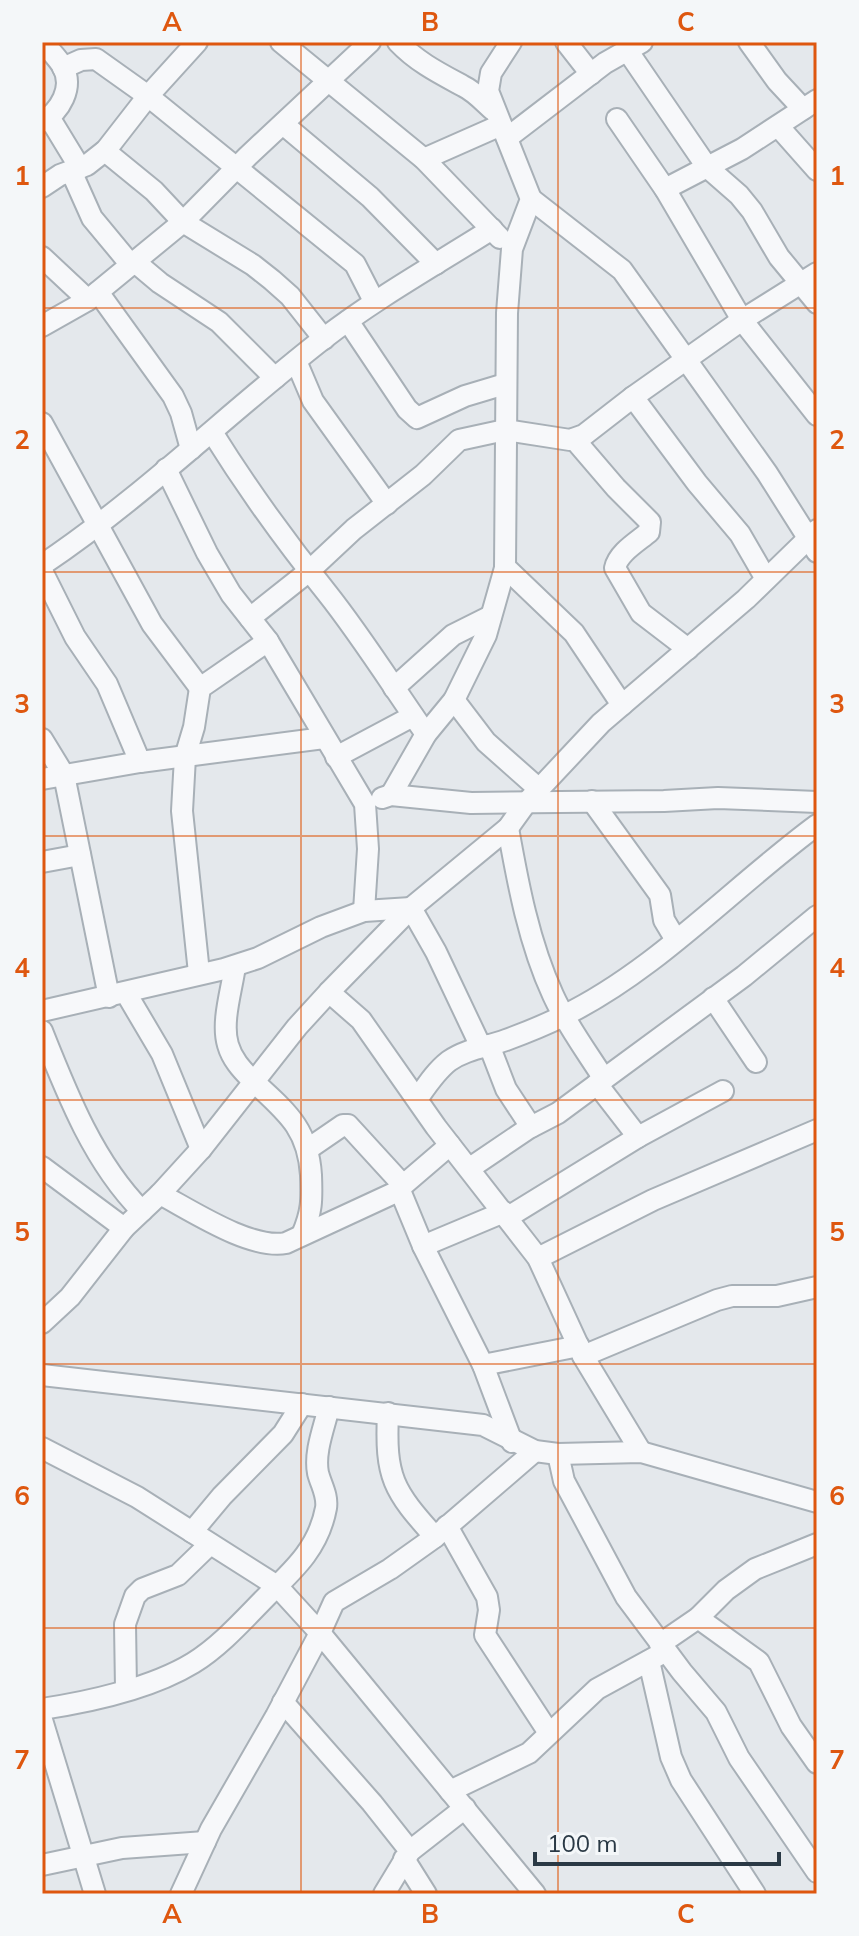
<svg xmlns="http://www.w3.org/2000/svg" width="859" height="1936" viewBox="0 0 859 1936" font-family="Mulish,sans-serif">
  <rect width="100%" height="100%" fill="#e4e8ec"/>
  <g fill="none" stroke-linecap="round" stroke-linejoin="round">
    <defs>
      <g id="minor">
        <path d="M281,42l143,117 76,79"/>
        <path d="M398,42c19,20 41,31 65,44 11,5 21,16 30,24"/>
        <path d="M566,42l25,32"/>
        <path d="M749,42l28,39 26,28"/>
        <path d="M627,50l80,117 32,28 13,16 27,46 38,46"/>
        <path d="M63,68l18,-8 15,-1 52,37 207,168 19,37"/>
        <path d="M49,117l31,51"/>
        <path d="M617,119l48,70 77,131 75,95"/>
        <path d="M42,122c18,-11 32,-34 21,-55 -5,-9 -14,-17 -20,-25"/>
        <path d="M283,124l87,73 66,67"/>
        <path d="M778,126l39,44"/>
        <path d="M507,138l98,-75 37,-21"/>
        <path d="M105,151l49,40 29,31 70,43 19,15 18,16 34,43"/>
        <path d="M424,159l77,-34"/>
        <path d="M71,171l21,47 39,47"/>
        <path d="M42,187l18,-12 27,-10 19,-15 42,-54 49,-54"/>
        <path d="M665,189l77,-40 75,-49"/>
        <path d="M531,199l91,71 145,203 50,79"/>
        <path d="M42,257l46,43"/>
        <path d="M135,262l25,21 59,39 56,56"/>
        <path d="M98,292l75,104 8,17 10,36"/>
        <path d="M348,321l59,88 10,9 48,-22 40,-12"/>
        <path d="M42,326l46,-26 95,-78 65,-66 122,-114"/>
        <path d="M296,361l17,40 74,103"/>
        <path d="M633,397l64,86 43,51 26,45"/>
        <path d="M42,423l110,201 48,64"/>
        <path d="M212,432c35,56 73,109 115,161 35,44 66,94 99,141"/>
        <path d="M574,439l42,49 34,34 -1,10c-12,10 -31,21 -34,36l26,45 47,36"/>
        <path d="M166,469l41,84 24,41 37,47 97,163 3,45 -4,62"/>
        <path d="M42,565c100,-67 186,-152 281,-226 53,-41 112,-74 169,-110"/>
        <path d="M505,567l69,66 48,72"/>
        <path d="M42,571l33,66 32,47 33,78"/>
        <path d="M250,618l58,-46 46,-43 69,-54 36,-35 46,-10 65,10 14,-5 49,-38 109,-77 75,-47"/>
        <path d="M394,688l59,-53 38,-19"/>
        <path d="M454,700l32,42 53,47"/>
        <path d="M42,739l22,36 45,222"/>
        <path d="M336,757l77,-41"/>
        <path d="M42,779l98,-17 184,-24"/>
        <path d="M391,795l35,-61 28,-34 32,-65 19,-67 2,-255 5,-64 19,-50 -43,-108 3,-18 20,-31"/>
        <path d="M382,798l9,-3 80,8 193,-2 54,-3 99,4"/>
        <path d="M592,801l68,94 4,25 12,20"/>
        <path d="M508,828c10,56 21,115 45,167 13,29 34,57 51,84"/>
        <path d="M42,862l38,-7"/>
        <path d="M235,966c-3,23 -14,56 -7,79 4,14 13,24 24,35 33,31 56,47 59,95 1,25 1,37 -9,60"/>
        <path d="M199,973l-17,-162 3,-54 9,-30 6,-39 68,-47"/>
        <path d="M329,992l32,28 75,107 102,131 45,98 58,96"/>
        <path d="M126,993l36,61 39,95"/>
        <path d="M713,998l43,64"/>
        <path d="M42,1011l182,-42 34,-11 63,-31 43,-16 47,-3 25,44 45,95"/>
        <path d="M42,1031c25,63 52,132 100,180"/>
        <path d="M489,1045l17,44 25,38"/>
        <path d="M597,1084l41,53"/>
        <path d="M418,1098c9,-13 18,-27 31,-37 17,-12 38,-14 57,-21 19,-7 39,-15 57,-24 93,-45 171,-130 254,-191"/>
        <path d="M308,1149l35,-24h5l54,59"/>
        <path d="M42,1167l82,61"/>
        <path d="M470,1168l59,-40 29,-15 46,-34 140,-103 73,-60"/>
        <path d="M399,1188l24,58 60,119 29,77"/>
        <path d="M160,1194c32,17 91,56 126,49l108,-50 56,-48"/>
        <path d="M508,1217l130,-80 85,-46"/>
        <path d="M423,1246l81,-34"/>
        <path d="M538,1258l115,-58 164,-70"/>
        <path d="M42,1323l28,-26 54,-69 36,-34 41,-45 96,-122 32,-35 82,-84 97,-80 18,-25 75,-80 145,-124 71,-69"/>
        <path d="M583,1356l134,-56 15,-4h45l40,-9"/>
        <path d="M483,1365l96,-19"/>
        <path d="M42,1375l441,50 52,26 23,3 83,-2 176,50"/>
        <path d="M388,1413c-3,65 5,77 47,124"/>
        <path d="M42,1448l95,49 140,89 43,47 215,261"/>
        <path d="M558,1454l6,27 62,116 56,75 34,40 23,46 78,114"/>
        <path d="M447,1526l40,71 2,13 -4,25 64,98"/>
        <path d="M192,1532l30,-36 61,-62 19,-30"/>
        <path d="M698,1618l61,44 32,64 26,37"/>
        <path d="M660,1644l38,-26 28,-28 29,-21 62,-25"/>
        <path d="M649,1661l22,96 10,23 74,114"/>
        <path d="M126,1689l-1,-65 10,-28 7,-7 36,-14 32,-31"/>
        <path d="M283,1702l89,101 38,48"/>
        <path d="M42,1709c47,-7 110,-21 151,-46 29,-18 53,-46 77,-70 26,-25 49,-47 56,-85 2,-13 -5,-23 -8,-35 -4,-21 6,-45 11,-66"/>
        <path d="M42,1720l53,174"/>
        <path d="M450,1791l79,-38 68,-64 62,-34"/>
        <path d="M404,1859l22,35"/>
        <path d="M42,1865l80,-17 83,-6"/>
        <path d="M181,1894l30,-65 65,-113 44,-83 14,-31 56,-33 45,-32 100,-86"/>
        <path d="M384,1894l26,-43 55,-43"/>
      </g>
    </defs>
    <use href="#minor" stroke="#a8b0b7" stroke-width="24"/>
    <use href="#minor" stroke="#f7f8fa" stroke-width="20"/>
  </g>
  <path fill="none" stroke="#de570f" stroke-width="2" stroke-opacity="0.55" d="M301,42v1852M558,42v1852M42,308h775M42,572h775M42,836h775M42,1100h775M42,1364h775M42,1628h775"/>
  <rect width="859" height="1936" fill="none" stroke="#f4f7f9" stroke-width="88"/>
  <path d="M535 1852v12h244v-12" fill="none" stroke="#2a3945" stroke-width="4"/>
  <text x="547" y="1852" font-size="24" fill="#2a3945" stroke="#f4f7f9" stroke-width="6" paint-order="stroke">100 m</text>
  <rect x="44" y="44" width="771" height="1848" fill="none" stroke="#de570f" stroke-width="3"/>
  <g font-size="26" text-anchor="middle" font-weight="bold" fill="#de570f">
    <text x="172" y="31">A</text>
    <text x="430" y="31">B</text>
    <text x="686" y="31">C</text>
    <text x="22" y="185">1</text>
    <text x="837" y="185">1</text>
    <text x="22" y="449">2</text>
    <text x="837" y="449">2</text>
    <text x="22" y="713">3</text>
    <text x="837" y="713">3</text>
    <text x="22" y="977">4</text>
    <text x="837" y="977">4</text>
    <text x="22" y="1241">5</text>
    <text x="837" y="1241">5</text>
    <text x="22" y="1505">6</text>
    <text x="837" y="1505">6</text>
    <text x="22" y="1769">7</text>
    <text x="837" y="1769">7</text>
    <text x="172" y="1923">A</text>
    <text x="430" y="1923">B</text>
    <text x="686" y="1923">C</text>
  </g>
</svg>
